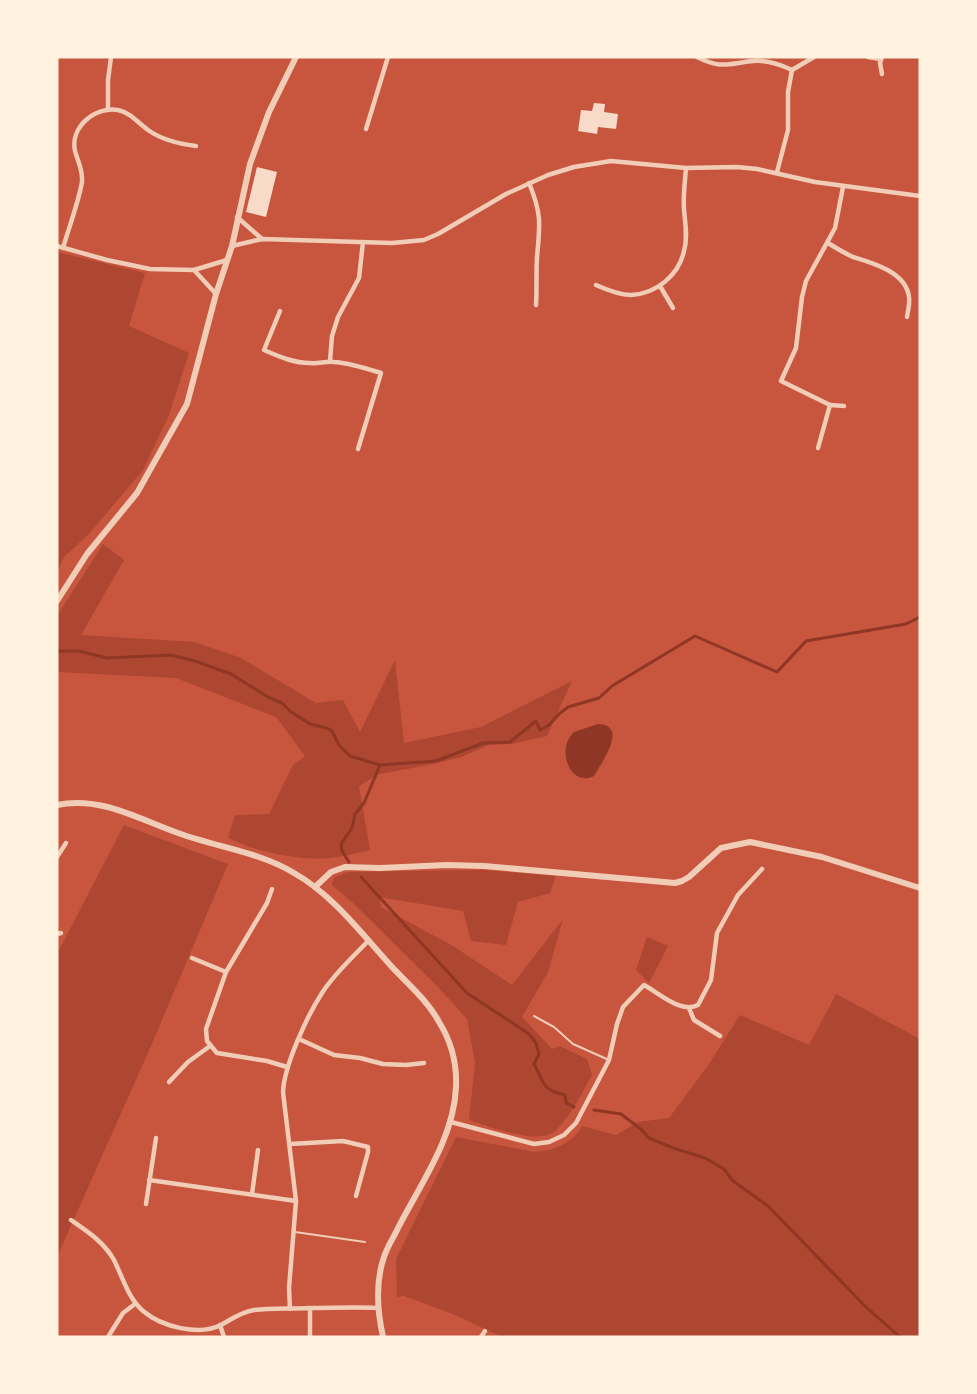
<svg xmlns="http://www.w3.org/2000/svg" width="977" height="1394" viewBox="0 0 977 1394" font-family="Lora,serif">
  <rect width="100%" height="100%" fill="#c8553d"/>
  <g fill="#ae4732">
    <path d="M57,252l88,21 -16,53 60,27 -20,62 -26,55 -54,64 -25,23 -7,14z"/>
    <path d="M103,544l21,16 -43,75 113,7 47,16 75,45 27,-3 17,32 35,-72 9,83 77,-16 91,-46 -25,55 -36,8 -22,1 -28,12 -32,8 -50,9 -20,12 11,64c-13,3 -28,7 -42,8 -26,3 -78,-7 -100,-21l7,-22 34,-1 24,-49 12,-9 -29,-39 -100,-39 -119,-6v-56z"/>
    <path d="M124,825l104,39 -77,182 -94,211v-303z"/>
    <path d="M484,870l72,6 -6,17 -32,9 -12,43 -35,-4 -8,-30 -84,-14 2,10 72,39 59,39 51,-66 -15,53 -26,45 30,32 8,-3 27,13 5,16c-10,17 -24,48 -40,58 -18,11 -64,-7 -83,-13l6,-57 -8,-44 -30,-33 -84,-83 -21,-18 2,-7 13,-6z"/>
    <path d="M647,937l21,9 -19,37 -13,-13z"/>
    <path d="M836,994l84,45v298h-418l-49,-23 -49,-18 -7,1 -1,-38 60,-122 79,15c20,-2 37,-8 47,-26l34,9 22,-13 31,-4 40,-54 31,-49 69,30z"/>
  </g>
  <path fill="#8f3625" d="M598,724c31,1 4,38 -4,52 -23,12 -39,-26 -20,-44z"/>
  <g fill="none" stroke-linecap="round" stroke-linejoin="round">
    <g stroke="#8f3625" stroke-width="3">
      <path d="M57,651h22l28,7 64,-3 24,6 36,13 37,23 14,6 8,8 20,13 17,4 5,3 7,14 11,11 30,9 56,-4 47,-18 27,-1 26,-21 4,9 9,-5 10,-11 9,-7 31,-9 13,-12 83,-50 82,36 29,-31 100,-17 14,-7"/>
      <path d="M349,862l-7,-11 -1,-7 11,-16 3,-14 9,-11 16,-38"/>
      <path d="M361,877l106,116 62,41 7,9 3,11 -5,10c11,20 7,25 31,31l1,8 8,4"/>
      <path d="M594,1110l27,4 21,16 7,8 24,10 32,10 19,11 9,12 35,25 98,101 34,30"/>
    </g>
  </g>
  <g fill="#f7dbc8">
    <path d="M594,103l11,1 -1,8 14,2 -2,15 -18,-2 -1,7 -19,-3 3,-21 11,1z"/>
    <path d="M257,167l20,5 -11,45 -20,-5z"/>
  </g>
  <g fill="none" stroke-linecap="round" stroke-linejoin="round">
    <g stroke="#f1ccb7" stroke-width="2">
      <path d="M534,1016l20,11 19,17 36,16"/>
      <path d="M295,1232l70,10"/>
    </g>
    <g stroke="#f1ccb7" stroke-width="4.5">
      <path d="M697,57c26,13 31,6 57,4 13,-1 27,4 38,9l22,-13"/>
      <path d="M868,57l12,2"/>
      <path d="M882,74l-2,-11 2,-6"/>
      <path d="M108,110v-30l3,-23"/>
      <path d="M366,129l22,-72"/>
      <path d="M777,172l11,-42v-38l4,-22"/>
      <path d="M529,183c13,31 11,42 8,74 -1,16 0,32 -1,48"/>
      <path d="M237,217l25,22"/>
      <path d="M828,243c8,5 16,10 25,14 20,6 53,15 56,40 1,7 -1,13 -2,20"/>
      <path d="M57,246l50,14 43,9 44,1 33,-10"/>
      <path d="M232,246l30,-7 130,4 32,-3 14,-6 68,-40 42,-19 26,-8 37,-6 75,7 51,-1 20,2 58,13 105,14"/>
      <path d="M63,248c6,-21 15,-44 19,-66 1,-12 -4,-20 -7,-31 -5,-24 20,-45 43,-41 13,3 20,13 30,20 14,10 31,14 48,16"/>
      <path d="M194,270l22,24"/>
      <path d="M596,285c11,5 23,10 35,10 25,-1 48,-20 53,-44 4,-14 1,-28 0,-42 -1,-13 1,-28 2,-41"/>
      <path d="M660,286l13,22"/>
      <path d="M280,311l-16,39c14,6 29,13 46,13 8,1 16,-2 24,-1 16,1 31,6 47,11l-23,76"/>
      <path d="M330,361l2,-25 6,-19 21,-39 4,-36"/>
      <path d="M830,405l14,1"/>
      <path d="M818,448l12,-43 -49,-24 15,-33 6,-51 4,-16 29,-53 8,-41"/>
      <path d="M57,857l9,-14"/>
      <path d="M272,889l-5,14 -41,69 -20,57 1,12 10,12 50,8 20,6"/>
      <path d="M57,934l4,-1"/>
      <path d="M192,958l34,14"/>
      <path d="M689,1008l5,12 26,16"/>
      <path d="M299,1039l35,16 26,3 23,6 23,1 18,-2"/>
      <path d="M169,1082l19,-20 22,-16"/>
      <path d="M451,1122l83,22 15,-2 15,-7 12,-12 33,-63 8,-36 6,-17 21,-22c15,8 37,29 54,20l13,-25 6,-47 21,-38 24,-26"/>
      <path d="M290,1144l53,-3 25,6v5l-12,44"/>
      <path d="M149,1180l147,21"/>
      <path d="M252,1194l6,-44"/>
      <path d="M146,1204l10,-66"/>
      <path d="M71,1220c16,11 33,22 43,40 9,18 14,38 29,51 19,16 56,25 78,14 11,-6 20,-13 33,-15 18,-2 37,-1 55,-2 23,0 45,-1 68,0"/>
      <path d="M310,1308v29"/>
      <path d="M290,1309l-1,-21 7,-87 -13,-109c1,-26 24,-76 39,-99 12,-19 31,-36 46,-52"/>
      <path d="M220,1325l4,12"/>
      <path d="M108,1337l15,-24 12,-9"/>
      <path d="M481,1337l4,-6"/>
    </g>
    <g stroke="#f1ccb7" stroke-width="6">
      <path d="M57,601l30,-47 50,-61 50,-89 29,-110 16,-48 18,-82 19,-52 27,-55"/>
      <path d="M57,805c44,-9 81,14 121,28 38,14 82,19 116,40 39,22 68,61 98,94 16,17 36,34 47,55 12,19 18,42 17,65 -2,51 -35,96 -58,141 -4,9 -11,19 -14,29 -9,26 -7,53 -1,80"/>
      <path d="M315,887l16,-15 14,-5 35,1 67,-3 37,1 191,17 7,-2 7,-4 32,-29 29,-6 72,15 98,31"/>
    </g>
  </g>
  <rect width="977" height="1394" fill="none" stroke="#fff3e0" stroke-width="117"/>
</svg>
